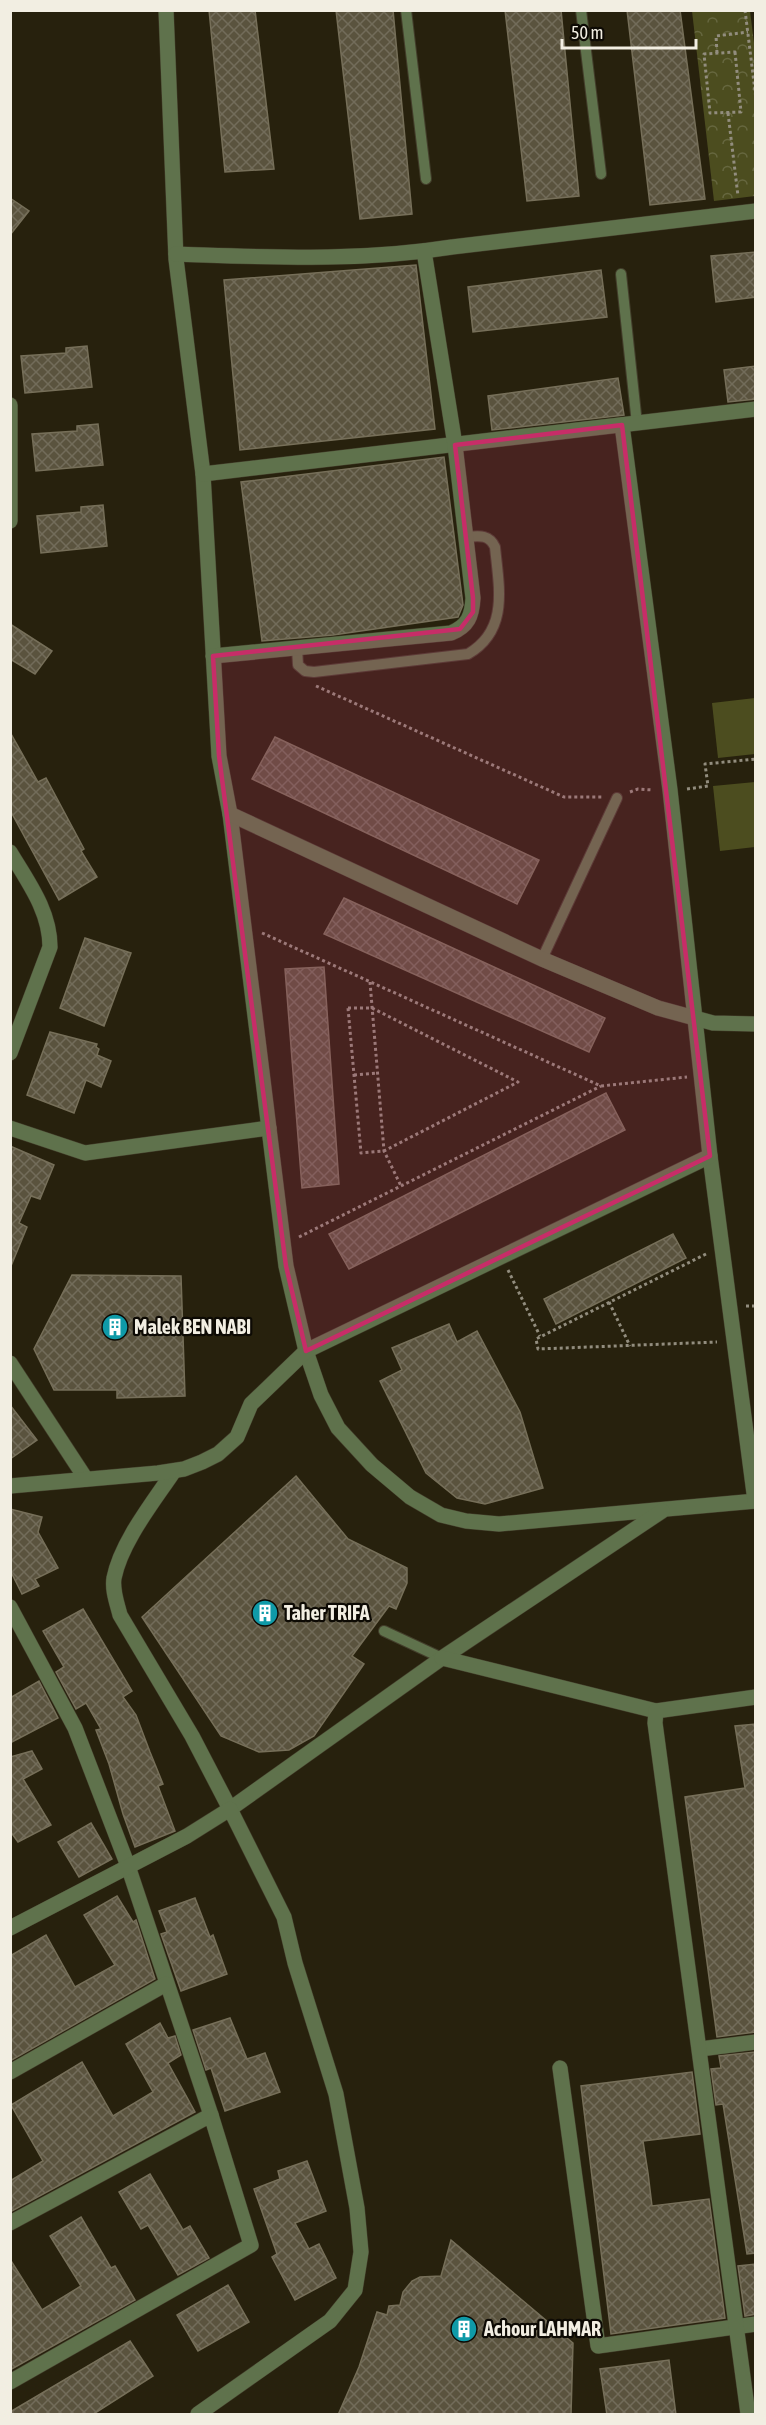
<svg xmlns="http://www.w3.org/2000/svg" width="766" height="2425" viewBox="0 0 766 2425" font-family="'Asap Condensed',sans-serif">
  <defs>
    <pattern id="forest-crowns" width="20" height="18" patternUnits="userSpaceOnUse" patternTransform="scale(1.5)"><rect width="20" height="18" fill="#4c4d1f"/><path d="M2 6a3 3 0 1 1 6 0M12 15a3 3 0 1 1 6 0" fill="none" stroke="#66673f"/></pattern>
    <pattern id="building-cross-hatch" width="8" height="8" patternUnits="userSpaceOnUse" patternTransform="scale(1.5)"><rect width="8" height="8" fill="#5a533e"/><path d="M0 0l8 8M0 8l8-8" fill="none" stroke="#726c5a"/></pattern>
  </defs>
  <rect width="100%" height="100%" fill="#27210d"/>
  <path fill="url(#forest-crowns)" d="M692,11h58l6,48 -1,137 -41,5z"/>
  <g fill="#4c4d1f">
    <path d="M755,698v56l-37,4 -6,-55z"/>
    <path d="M755,782v65l-35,4 -7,-65z"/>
  </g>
  <g fill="url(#building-cross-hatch)" stroke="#766f59" stroke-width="1.5">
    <path d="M209,10h46l19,159 -49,3z"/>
    <path d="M336,10h57l19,204 -52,5z"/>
    <path d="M505,10h56l18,186 -52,5z"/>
    <path d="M627,10h53l25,189 -55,6z"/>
    <path d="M10,198l19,13 -19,24z"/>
    <path d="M756,252v45l-40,5 -5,-46z"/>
    <path d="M416,265l19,164 -195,21 -16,-170z"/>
    <path d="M601,270l6,47 -134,15 -5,-45z"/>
    <path d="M87,346l5,41 -67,6 -4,-37 45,-3v-5z"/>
    <path d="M756,366v33l-28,3 -4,-32z"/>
    <path d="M618,378l6,37 -132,15 -4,-34z"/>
    <path d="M98,424l5,41 -67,6 -4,-37 45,-3v-5z"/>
    <path d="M444,457l19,148 -5,12 -125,18 -71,6 -21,-159z"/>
    <path d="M103,505l4,41 -66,7 -4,-37 44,-4v-5z"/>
    <path d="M10,624l42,27 -17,23 -25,-15z"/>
    <path d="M10,732l28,50 8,-4 38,71 -3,2 16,26 -38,23 -49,-90z"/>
    <path d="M275,737l264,123 -22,44 -265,-125z"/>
    <path d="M344,898l261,120 -16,34 -265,-118z"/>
    <path d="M85,938l46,15 -27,73 -44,-18z"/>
    <path d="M324,967l15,217 -37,4 -17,-219z"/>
    <path d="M50,1032l47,12 -1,3 3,2 -2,6 14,6 -10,26 -15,-7 -12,33 -47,-18z"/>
    <path d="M606,1093l19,37 -276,139 -20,-35z"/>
    <path d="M10,1146l44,19 -14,34 -9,-3 -12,27 8,4 -16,39z"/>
    <path d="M673,1234l13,24 -130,66 -12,-25z"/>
    <path d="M72,1275l109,1 4,120 -68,2v-8h-63l-20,-41z"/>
    <path d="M449,1324l8,18 20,-11 43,81 23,76 -58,16 -28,-6 -31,-25 -46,-92 22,-11 -10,-22z"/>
    <path d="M10,1405l27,35 -27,19z"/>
    <path d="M296,1476l52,63 59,29v15l-11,26 -7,-3 -37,50 12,8 -50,72 -25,14 -30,2 -38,-16 -79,-119z"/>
    <path d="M10,1509l32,8 -4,15 20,36 -23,11 4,7 -17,8 -12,-24z"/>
    <path d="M83,1609l49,82 -9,6 13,18 14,37 13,32 -5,2 17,45 -40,16 -12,-33 -14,-50 -13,-34 5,-1 -15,-26 -10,6 -20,-37 8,-5 -21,-36z"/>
    <path d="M39,1681l19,37 -48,25v-45z"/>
    <path d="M756,1724l-1,308 -38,5 -32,-240 60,-9 -10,-62z"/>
    <path d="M32,1751l10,18 -19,10 28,46 -33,17 -8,-11v-74z"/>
    <path d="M91,1823l21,36 -33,18 -21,-35z"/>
    <path d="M117,1896l16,26 3,-2 19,59 -145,82v-105l36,-21 29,52 40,-22 -31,-50z"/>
    <path d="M195,1898l15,39 3,-2 14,39 -46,17 -20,-57 6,-2 -8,-21z"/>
    <path d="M230,2018l17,41 18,-6 15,39 -55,19 -14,-43 -5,2 -13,-40z"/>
    <path d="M160,2023l8,15 7,-2 6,19 -13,8 27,49 -185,100v-31l33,-20 -32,-56 71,-43 31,54 40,-24 -27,-48z"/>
    <path d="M755,2052l1,201 -9,1 -24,-150 -7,1 -5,-36 10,-1 -2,-12z"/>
    <path d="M692,2072l8,62 -57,7 5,32 4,33 57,-7 16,119 -114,16 -30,-248z"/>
    <path d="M307,2161l19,50 -31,12 14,26 10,-5 17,34 -41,22 -23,-43 5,-3 -23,-65 26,-10 -2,-8z"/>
    <path d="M150,2174l33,56 7,-4 19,32 -31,17 -30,-50 -7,4 -22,-37z"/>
    <path d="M81,2217l30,51 4,-2 20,34 -125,70v-111l32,51 39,-24 -31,-50z"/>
    <path d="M451,2240l122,103 -2,72h-233l21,-48 18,-55 10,3 2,-9 11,-1 3,-13 9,-11 8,-4 21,-1z"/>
    <path d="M756,2264v50l-11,2 -7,-50z"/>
    <path d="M228,2285l21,37 -51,29 -21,-36z"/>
    <path d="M130,2341l23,35 -61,39h-82v-3z"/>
    <path d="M669,2360l7,55h-69l-7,-46z"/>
  </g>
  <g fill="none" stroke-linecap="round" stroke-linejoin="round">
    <defs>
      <g id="service">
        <path d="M406,10l20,169"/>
        <path d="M581,10l20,164"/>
        <path d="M621,274l16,150"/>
        <path d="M297,648l1,17 7,6 9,1 154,-18c41,-24 31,-66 27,-107 -6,-13 -16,-11 -29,-10"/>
        <path d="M542,959l75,-161"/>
        <path d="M384,1631l58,27"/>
      </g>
      <g id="minor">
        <path d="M166,10l10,249 27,215 16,282 11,58 56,452 20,85 15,44 17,33 34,37 38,32 31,18 25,6 33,3 257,-23"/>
        <path d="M176,254c94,3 182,8 276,-7l304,-36"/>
        <path d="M10,405v116"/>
        <path d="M622,425l48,365 40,366 45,345"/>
        <path d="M203,474l553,-65"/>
        <path d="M213,656l238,-23c17,-7 21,-17 22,-35l-18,-153 -31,-194"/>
        <path d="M230,814l312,145 116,49 55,15 43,1"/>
        <path d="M10,852c18,30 40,59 40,95l-40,106"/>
        <path d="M10,1128l75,25 184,-25"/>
        <path d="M10,1363l76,116"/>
        <path d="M174,1471c-20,30 -53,71 -60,107 -2,12 3,25 6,37l72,121 38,73 212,-151 220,-147"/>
        <path d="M10,1486l148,-13 26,-4 18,-7 16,-8 19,-17 14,-33 55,-53 404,-195"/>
        <path d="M10,1607l65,121 53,138 83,249"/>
        <path d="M442,1658l214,53"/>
        <path d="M10,1928l177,-92 43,-27 54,108 11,46 41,131 21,114 4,44 -6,38 -25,31 -132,93"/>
        <path d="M700,2049l56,-7"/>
        <path d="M560,2068l38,278 158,-22"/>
        <path d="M10,2072l156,-88"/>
        <path d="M10,2223l201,-108 40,130 -241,137"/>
        <path d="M748,2414l-93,-691 1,-12 100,-14"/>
      </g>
    </defs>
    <use href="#service" stroke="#433e2b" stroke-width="12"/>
    <use href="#minor" stroke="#433e2b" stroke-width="16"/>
    <g stroke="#928d7e" stroke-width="3" stroke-dasharray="3 3" stroke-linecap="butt">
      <path d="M745,10l11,89"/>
      <path d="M735,52l6,60 -31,1 -6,-59z"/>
      <path d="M717,53l-1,-17 32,-4"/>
      <path d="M728,113l10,83"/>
      <path d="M316,686l248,111h40"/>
      <path d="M687,789l21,-3 -3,-22 51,-5"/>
      <path d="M630,792l8,-3 15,1"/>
      <path d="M262,933l339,153 86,-9"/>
      <path d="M370,982l14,169 17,35"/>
      <path d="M348,1008h24l146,74 -134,69 -23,2z"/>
      <path d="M354,1075l23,-2"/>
      <path d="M299,1237l302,-151"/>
      <path d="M706,1254l-170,85 2,10 179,-7"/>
      <path d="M508,1270l32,66"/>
      <path d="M609,1302l21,44"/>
      <path d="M746,1306h10"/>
    </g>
    <use href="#service" stroke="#5f724c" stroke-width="10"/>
    <use href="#minor" stroke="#5f724c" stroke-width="15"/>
  </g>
  <path fill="#c72d68" fill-opacity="0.2" stroke="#c72d68" stroke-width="4.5" stroke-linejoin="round" d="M622,425l88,731 -404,195 -20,-85 -67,-510 -6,-100 247,-27 13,-17v-14l-18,-153z"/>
  <defs>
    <symbol id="building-disc" viewBox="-11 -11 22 22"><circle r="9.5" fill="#0f9aa8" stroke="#0d0a04"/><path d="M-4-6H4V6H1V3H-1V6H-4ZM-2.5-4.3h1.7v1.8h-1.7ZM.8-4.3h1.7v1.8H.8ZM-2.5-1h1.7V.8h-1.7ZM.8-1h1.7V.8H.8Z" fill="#fff"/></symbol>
  </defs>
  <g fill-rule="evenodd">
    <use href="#building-disc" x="100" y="1312" width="30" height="30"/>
    <use href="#building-disc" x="250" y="1598" width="30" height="30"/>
    <use href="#building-disc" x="449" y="2314" width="30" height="30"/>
  </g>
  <g text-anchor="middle" stroke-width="4.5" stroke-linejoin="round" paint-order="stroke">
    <g font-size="20" font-weight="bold" fill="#f2eee2" stroke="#0d0a04" text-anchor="start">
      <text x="134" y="1334">Malek BEN NABI</text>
      <text x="284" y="1620">Taher TRIFA</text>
      <text x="484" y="2336">Achour LAHMAR</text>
    </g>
  </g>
  <rect width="766" height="2425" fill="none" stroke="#f2eee2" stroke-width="24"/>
  <path d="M562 39v9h134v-9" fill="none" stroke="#f2eee2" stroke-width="3"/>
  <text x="571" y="39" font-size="18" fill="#f2eee2" stroke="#0d0a04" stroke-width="4.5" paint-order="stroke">50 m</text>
</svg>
